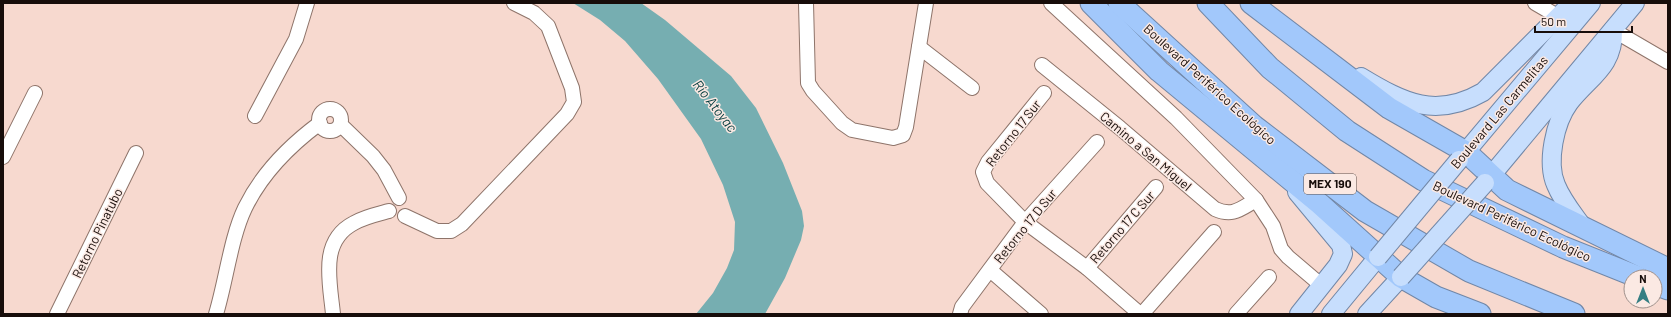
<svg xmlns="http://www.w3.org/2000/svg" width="1671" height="317" viewBox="0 0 1671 317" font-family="Barlow,sans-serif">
  <rect width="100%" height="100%" fill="#f7d9cf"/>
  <path fill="#76aeb1" d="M573,3h68l24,17 66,56 25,32 27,55 19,48 2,15 -3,14 -16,38 -20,36h-69l17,-21 14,-25 7,-18 1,-28 -12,-37 -22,-46 -43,-60 -33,-38 -25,-21z"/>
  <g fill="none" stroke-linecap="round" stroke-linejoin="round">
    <defs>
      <g id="minor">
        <path d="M806,3l2,80 5,8 29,32 10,7 41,8 10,-3 3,-8 20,-124"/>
        <path d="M1051,3l125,115 80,82 17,26 8,23 7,8 33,28"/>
        <path d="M1535,3l24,14"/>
        <path d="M1613,30l55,32"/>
        <path d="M919,47l53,41"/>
        <path d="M1042,65l78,63 95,81c18,8 25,0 41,-9"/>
        <path d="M1044,93l-56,69 -5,10 4,11 38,39 62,46 53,46"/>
        <circle cx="330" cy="120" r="11"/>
        <path d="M255,116l41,-77 11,-36"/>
        <path d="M341,125l32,31 11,14 15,28"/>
        <path d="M3,157l32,-64"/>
        <path d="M405,216l32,15h14l11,-7 105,-110 7,-12 -2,-14 -24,-62 -14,-13 -20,-10"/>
        <path d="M1087,268l69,-81"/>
        <path d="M990,270l51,44"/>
        <path d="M57,314l79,-161"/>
        <path d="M216,314c10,-33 15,-77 29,-106 17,-35 44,-62 75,-85"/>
        <path d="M333,314c-3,-32 -14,-73 21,-91 10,-6 24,-9 35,-12"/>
        <path d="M960,314l2,-7 63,-85 72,-80"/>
        <path d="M1142,314l72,-82"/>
        <path d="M1236,314l33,-37"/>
      </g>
      <g id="major">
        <path d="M1361,77c43,26 75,42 122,15l89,-89"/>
        <path d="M1459,160l132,-157"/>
        <path d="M1485,183l150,-180"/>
        <path d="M1297,192l44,53 2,9 -5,11 -39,49"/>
        <path d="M1582,226c-10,-14 -20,-26 -26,-41 -10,-23 -1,-63 13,-82 20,-26 45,-36 44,-73"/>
        <path d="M1331,314l47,-57"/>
        <path d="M1367,314l34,-37"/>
      </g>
      <g id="highway">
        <path d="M1091,3l68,68 161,133 81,73 35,20 44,17"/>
        <path d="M1119,3l135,123 111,85 104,60 105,43"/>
        <path d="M1208,3l62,65 77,63 76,49 140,67 75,30"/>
        <path d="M1251,3l138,105 77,44 41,38 161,79"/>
        <path d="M1655,284l13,5"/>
      </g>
    </defs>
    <use href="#minor" stroke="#8e746a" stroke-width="16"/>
    <use href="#major" stroke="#7187a7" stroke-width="20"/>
    <use href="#highway" stroke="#7187a7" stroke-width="23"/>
    <use href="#minor" stroke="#fff" stroke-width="14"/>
    <use href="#major" stroke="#c7defd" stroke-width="18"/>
    <use href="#highway" stroke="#a2c8fb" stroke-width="21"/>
    <defs>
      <g id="major-bridge">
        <path d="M1378,257l81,-97"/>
        <path d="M1401,277l84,-94"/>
      </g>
    </defs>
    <use href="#major-bridge" stroke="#7187a7" stroke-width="20" stroke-linecap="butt"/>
    <use href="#major-bridge" stroke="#c7defd" stroke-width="18"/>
  </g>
  <g text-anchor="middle" stroke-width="3" stroke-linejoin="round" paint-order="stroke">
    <rect fill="#fbe9e3" stroke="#5b4f4b" stroke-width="1" x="1304" y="174" width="52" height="20" rx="3"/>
    <g font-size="12" font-weight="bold" fill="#170d0a">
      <text x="1330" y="188">MEX 190</text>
    </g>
    <g font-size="13" fill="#170d0a" stroke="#fbe9e3">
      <text transform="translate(1210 84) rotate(42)" y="5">Boulevard Periférico Ecológico</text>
      <text transform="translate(1499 112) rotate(-50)" y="5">Boulevard Las Carmelitas</text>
      <text transform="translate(1013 133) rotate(-52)" y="5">Retorno 17 Sur</text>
      <text transform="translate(1146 151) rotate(40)" y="5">Camino a San Miguel</text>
      <text transform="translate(1512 221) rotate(25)" y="5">Boulevard Periférico Ecológico</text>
      <text transform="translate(1025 226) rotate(-51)" y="5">Retorno 17 D Sur</text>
      <text transform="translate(1122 227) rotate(-49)" y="5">Retorno 17 C Sur</text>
      <text transform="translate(97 233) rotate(-64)" y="5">Retorno Pinatubo</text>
    </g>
    <g font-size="14" font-style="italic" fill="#053d3f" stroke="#fbe9e3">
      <text transform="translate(715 106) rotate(52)" y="5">Río Atoyac</text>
    </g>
  </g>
  <rect width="1671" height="317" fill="none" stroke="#170d0a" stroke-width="8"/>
  <g transform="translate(1643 289)"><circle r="19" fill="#fbe9e3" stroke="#a0918c"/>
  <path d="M0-3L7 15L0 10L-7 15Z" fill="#357e83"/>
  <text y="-6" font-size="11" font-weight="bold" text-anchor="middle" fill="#170d0a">N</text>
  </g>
  <path d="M1535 26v6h97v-6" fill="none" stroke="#170d0a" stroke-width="2"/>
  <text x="1541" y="26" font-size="12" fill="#170d0a" stroke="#fbe9e3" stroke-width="3" paint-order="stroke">50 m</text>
</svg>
